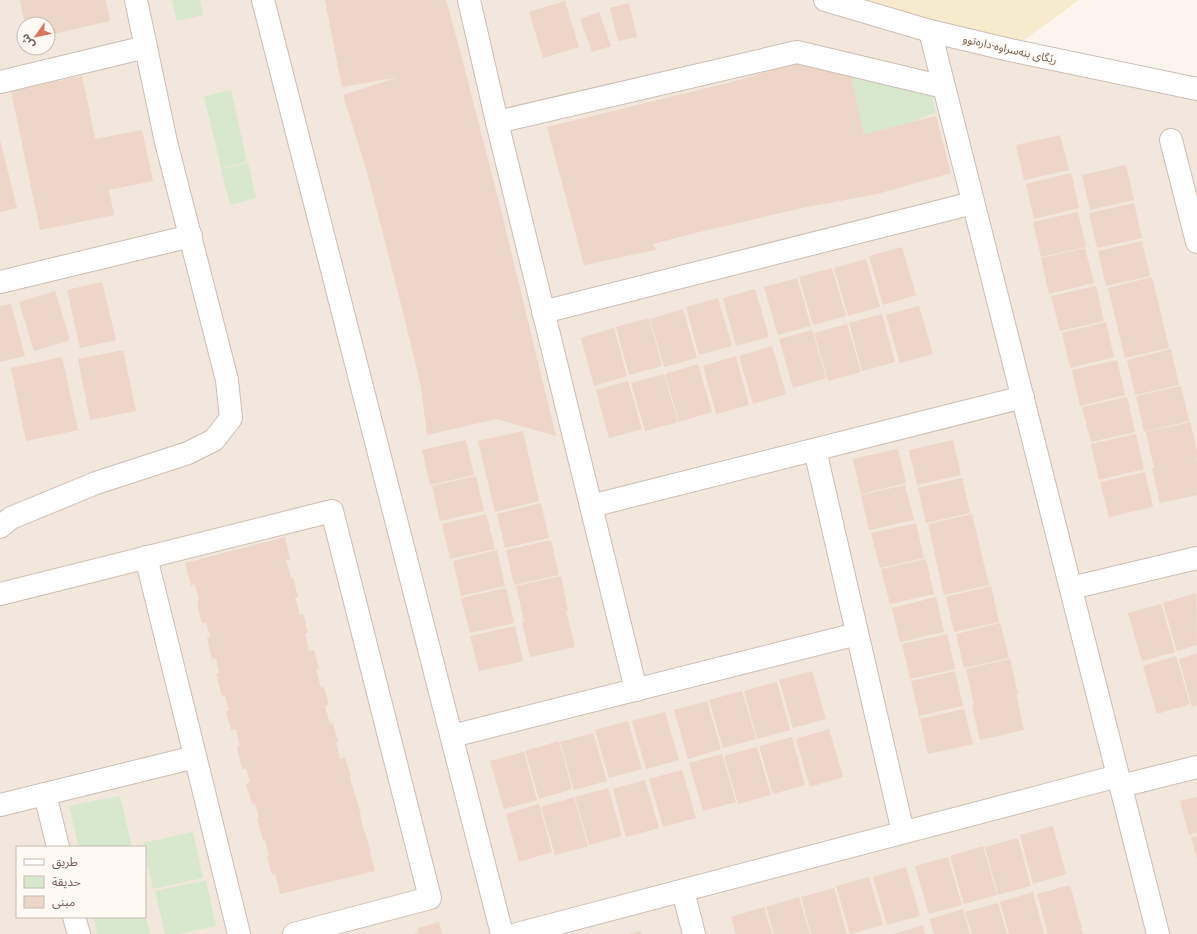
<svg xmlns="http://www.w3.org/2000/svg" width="1197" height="934" viewBox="0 0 1197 934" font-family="Roboto,'Noto Sans Arabic',sans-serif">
  <rect width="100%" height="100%" fill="#fbf5ed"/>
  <path fill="#f2e7dc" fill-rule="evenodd" d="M0,0h869l61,31 267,57v846h-1197zM24,24h24v24h-24zM17,847h128v70h-128z"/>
  <g fill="#d8e8cc">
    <path d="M172,0h28l3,15 -26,6z"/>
    <path d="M850,73l81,20 5,20 -36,13 -36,8z"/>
    <path d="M231,90l8,36h-1h1l8,36 -26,6 -17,-72z"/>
    <path d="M248,163l8,35 -26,7 -9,-36z"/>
    <path d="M120,796l12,51h-53l-10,-41z"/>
    <path d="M193,832l10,46 -50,11 -8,-36v-6h-1l-1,-4z"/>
    <path d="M206,880l10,46 -39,8h-12l-10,-43z"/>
    <path d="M145,913l5,21h-53l-4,-17h52z"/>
  </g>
  <path fill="#f6ebcc" d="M825,0h254l-69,50z"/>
  <g fill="#edd5c7">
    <path d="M20,0h86l4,21 -62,14v-11h-23z"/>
    <path d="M325,0h121l17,62 38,148 55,226 -59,-17 -70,16 -6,-48 -18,-75 -36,-140 -24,-77 56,-18 -57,10z"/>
    <path d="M565,1l14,46 -36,11 -14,-46z"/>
    <path d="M629,3l8,34 -19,4 -8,-33z"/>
    <path d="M599,12l12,34 -19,6 -12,-33z"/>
    <path d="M802,61l48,12 14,61 72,-18 15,57 -74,21 -75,14 -111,26 -38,10 3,6 -72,15 -37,-138 185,-45z"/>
    <path d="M82,76l13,63 47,-9 11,51 -44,9 5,25 -74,15 -29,-139z"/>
    <path d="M1060,135l9,35 -45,10 -8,-35z"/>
    <path d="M0,140l17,68 -17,4z"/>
    <path d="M1126,165l8,35 -44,10 -8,-35z"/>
    <path d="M1071,173l8,35 -45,11 -8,-35z"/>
    <path d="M1134,203l8,35 -45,10 -8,-35z"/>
    <path d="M1078,212l8,35 -45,10 -8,-35z"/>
    <path d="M1142,241l8,35 -44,10 -8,-35z"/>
    <path d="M902,247l14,48 -33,10 -14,-49z"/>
    <path d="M1085,248l9,35 -45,11 -8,-36z"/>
    <path d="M866,259l14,48 -32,9 -14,-48z"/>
    <path d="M832,268l14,48 -33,9 -14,-48z"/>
    <path d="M1152,277l17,71 -44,10 -17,-70z"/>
    <path d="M797,278l14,48 -33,9 -14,-48z"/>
    <path d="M102,282l14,58 -36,8 -13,-58z"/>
    <path d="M1096,286l8,35 -44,10 -9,-35z"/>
    <path d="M755,289l14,48 -33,9 -13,-48z"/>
    <path d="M55,291l15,49 -36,11 -15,-49z"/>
    <path d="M718,298l14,48 -33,9 -13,-48z"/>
    <path d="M11,304l14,52 -25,6v-56z"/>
    <path d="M919,306l14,48 -33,9 -14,-48z"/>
    <path d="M683,309l14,49 -33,9 -14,-48z"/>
    <path d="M882,314l13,48 -33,9 -13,-48z"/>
    <path d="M649,318l13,48 -33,9 -13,-48z"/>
    <path d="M1106,322l8,35 -44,11 -8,-35z"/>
    <path d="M847,324l14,48 -33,9 -14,-48z"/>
    <path d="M614,328l13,48 -33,10 -13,-48z"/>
    <path d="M812,330l14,48 -33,10 -14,-49z"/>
    <path d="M772,346l14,48 -33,10 -14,-48z"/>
    <path d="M1171,349l8,36 -44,10 -8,-35z"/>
    <path d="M123,350l13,61 -46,9 -12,-61z"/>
    <path d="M736,356l13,49 -33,9 -13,-48z"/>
    <path d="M62,357l16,73 -52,11 -15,-73z"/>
    <path d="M1117,360l8,35 -45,11 -8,-36z"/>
    <path d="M698,364l14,48 -33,10 -14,-48z"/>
    <path d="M664,374l14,48 -33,9 -14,-48z"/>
    <path d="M628,381l14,48 -33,9 -13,-48z"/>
    <path d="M1181,386l8,35 -45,11 -8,-36z"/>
    <path d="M1127,397l8,35 -44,10 -9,-35z"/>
    <path d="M1190,422l7,29v6l-1,1 1,4v33l-37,8 -8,-35h2l-8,-36z"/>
    <path d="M523,431l16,70 -44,11 -17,-71z"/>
    <path d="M1136,434l8,35 -45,11 -8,-36z"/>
    <path d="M466,440l8,35 -44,10 -8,-35z"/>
    <path d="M953,440l8,35 -44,10 -8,-35z"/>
    <path d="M898,449l8,34 -45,11 -8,-35z"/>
    <path d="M1145,472l8,35 -44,10 -9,-35z"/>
    <path d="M476,476l8,35 -44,10 -8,-35z"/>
    <path d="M962,478l8,35 -44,10 -8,-35z"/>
    <path d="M905,485l9,35 -45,10 -8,-35z"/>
    <path d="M541,503l8,35 -44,10 -8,-34z"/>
    <path d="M486,514l9,35 -45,10 -8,-35z"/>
    <path d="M972,514l17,71 -45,10 -16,-71z"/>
    <path d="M916,523l8,35 -44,10 -9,-35z"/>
    <path d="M285,537l5,22 -4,2 5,17 2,-1 5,20 -3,1 5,17 3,-1 5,19h-3l4,17 -4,2 9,-2 5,19h-3l5,19 3,-1 5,18 -4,1 5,18 3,-1 5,19 -2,1 4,16 5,-2 6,20h-1l4,17h1l6,21h-1l4,17h1l6,21h-1l5,18 -95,23 -5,-20 -3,1 -5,-18 2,-1 -4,-16h-2l-6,-21h2l-4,-16 -3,1 -6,-20 4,-2 -4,-14 -4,1 -5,-22 3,-1 -4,-17 -5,1 -5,-19h3l-4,-16 -3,1 -6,-22 3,-1 -3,-15 -4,1 -5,-22h3l-4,-15 -4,2 -5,-23 2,-1 -4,-16 -4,2 -6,-23z"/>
    <path d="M551,540l8,35 -45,10 -8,-35z"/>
    <path d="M497,550l8,36 -44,10 -8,-35z"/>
    <path d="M926,559l8,35 -44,10 -9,-35z"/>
    <path d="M561,576l7,35h-2l9,36 -45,10 -8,-35 2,-1 -8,-35z"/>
    <path d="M991,586l8,36 -45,10 -8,-35z"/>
    <path d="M506,588l8,35 -44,10 -9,-35z"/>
    <path d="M1196,593l1,52 -20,6 -14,-48z"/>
    <path d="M936,597l8,35 -44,10 -8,-34z"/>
    <path d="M1161,604l14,48 -33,9 -14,-48z"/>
    <path d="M1000,623l9,35 -45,10 -8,-34z"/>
    <path d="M515,626l8,35 -44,10 -9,-35z"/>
    <path d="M947,634l8,35 -45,10 -8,-35z"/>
    <path d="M1197,653v52l-5,2 -13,-48z"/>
    <path d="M1176,656l14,48 -33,10 -14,-48z"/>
    <path d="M1010,659l8,35h-2l8,36 -44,10 -8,-35h2l-8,-36z"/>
    <path d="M812,671l14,48 -33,9 -14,-48z"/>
    <path d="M955,671l8,35 -44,10 -8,-35z"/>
    <path d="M777,682l13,48 -33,9 -13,-48z"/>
    <path d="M742,691l14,48 -33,9 -14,-48z"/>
    <path d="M707,701l14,48 -33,10 -14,-49z"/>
    <path d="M964,709l9,35 -45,10 -8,-35z"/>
    <path d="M665,712l14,48 -33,9 -14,-48z"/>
    <path d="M628,721l14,48 -33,9 -14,-48z"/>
    <path d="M829,729l14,48 -33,10 -14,-48z"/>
    <path d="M593,733l14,48 -33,9 -14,-48z"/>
    <path d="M792,737l13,48 -32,9 -14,-48z"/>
    <path d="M559,741l13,48 -33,10 -14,-48z"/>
    <path d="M757,747l14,48 -33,9 -14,-48z"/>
    <path d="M524,752l13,48 -33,9 -14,-48z"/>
    <path d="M722,754l14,48 -33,9 -14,-48z"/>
    <path d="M682,770l14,48 -33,9 -14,-48z"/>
    <path d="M645,780l14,48 -33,9 -13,-48z"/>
    <path d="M608,788l14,48 -33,9 -14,-48z"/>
    <path d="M574,797l14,49 -33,9 -14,-48z"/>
    <path d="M1197,797v35l-8,3 -9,-34z"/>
    <path d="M539,804l13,48 -33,10 -13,-48z"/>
    <path d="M1053,826l13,48 -33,10 -13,-49z"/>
    <path d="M1197,836v24l-6,-23z"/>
    <path d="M1018,838l13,48 -33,9 -13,-48z"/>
    <path d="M983,846l14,49 -33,9 -14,-48z"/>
    <path d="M948,857l14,48 -33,9 -14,-48z"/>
    <path d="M906,867l14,49 -33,9 -14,-48z"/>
    <path d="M869,877l14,48 -33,9 -14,-48z"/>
    <path d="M1070,885l13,48 -3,1h-32l-11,-40z"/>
    <path d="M834,888l13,46h-36l-10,-37z"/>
    <path d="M1033,892l11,42h-35l-9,-32z"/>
    <path d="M799,897l11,37h-36l-8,-27z"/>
    <path d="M998,903l9,31h-35l-7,-22z"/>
    <path d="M764,907l8,27h-36l-5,-17z"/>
    <path d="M963,909l7,25h-36l-4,-15z"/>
    <path d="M439,922l3,12h-28l5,-2 -1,-4z"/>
    <path d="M923,925l2,9h-31z"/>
    <path d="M641,931l1,3h-12v-1z"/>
  </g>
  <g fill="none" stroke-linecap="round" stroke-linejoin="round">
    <defs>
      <g id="minor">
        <path d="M263,0l239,934"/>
        <path d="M469,0l28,122 139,568"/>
        <path d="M825,0l105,31 80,19 187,39"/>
        <path d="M930,31l228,903"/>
        <path d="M0,82l146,-35"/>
        <path d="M497,122l300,-70 147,35"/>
        <path d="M1171,140l26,102"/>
        <path d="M0,282l191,-46"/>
        <path d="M543,312l430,-109"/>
        <path d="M815,450l88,382"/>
        <path d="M591,506l432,-109"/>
        <path d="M0,527l11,-9 85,-35 92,-30 26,-13 17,-22 -4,-38 -61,-238 -30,-142"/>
        <path d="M146,557l93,377"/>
        <path d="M1071,588l126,-30"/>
        <path d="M0,594l332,-83 98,387 -136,36"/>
        <path d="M452,736l405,-102"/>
        <path d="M1121,786l76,-19"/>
        <path d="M45,794l13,53"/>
        <path d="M0,805l195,-48"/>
        <path d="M683,891l11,43"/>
        <path d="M74,917l5,17"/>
        <path d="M517,934l601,-158"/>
      </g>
    </defs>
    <use href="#minor" stroke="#ccbdb3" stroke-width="24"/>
    <use href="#minor" stroke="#fff" stroke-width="22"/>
  </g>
  <g text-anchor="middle" stroke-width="3" stroke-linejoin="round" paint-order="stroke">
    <g font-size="11" fill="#745c51" stroke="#fef9f3">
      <text transform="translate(1010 49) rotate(13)" y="4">رێگای بنەسراوە-دارەتوو</text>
    </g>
  </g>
  <rect x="16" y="846" width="130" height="72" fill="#fef9f3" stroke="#c7bab2"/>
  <rect x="24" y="859" width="20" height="6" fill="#ffffff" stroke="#c7bab2"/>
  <text x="52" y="866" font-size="12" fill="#745c51">طريق</text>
  <rect x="24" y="876" width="20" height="12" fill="#d8e8cc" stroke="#c7bab2"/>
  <text x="52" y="886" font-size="12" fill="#745c51">حديقة</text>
  <rect x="24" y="896" width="20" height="12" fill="#edd5c7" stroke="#c7bab2"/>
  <text x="52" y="906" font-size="12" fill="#745c51">مبنى</text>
  <g transform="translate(36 36) rotate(237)"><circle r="19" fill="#fef9f3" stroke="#c7bab2"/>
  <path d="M0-3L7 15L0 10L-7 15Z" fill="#d67560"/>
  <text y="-6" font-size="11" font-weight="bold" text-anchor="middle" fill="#745c51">ش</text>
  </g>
</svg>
